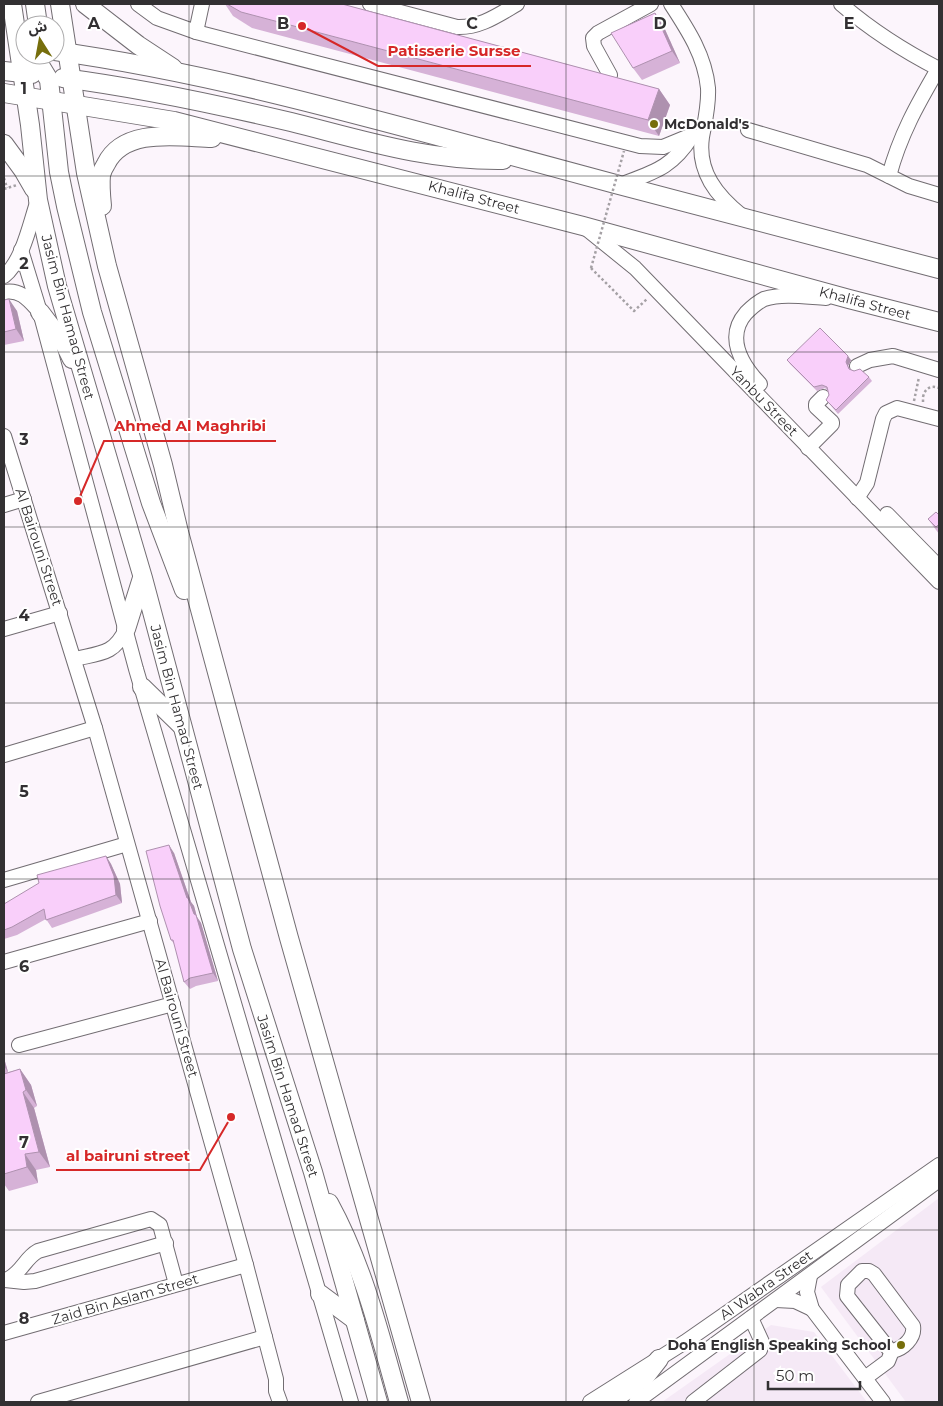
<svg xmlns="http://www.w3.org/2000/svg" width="943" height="1406" viewBox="0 0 943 1406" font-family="Montserrat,'Noto Sans Arabic',sans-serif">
  <rect width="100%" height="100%" fill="#fcf5fc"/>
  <g fill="#f5e9f6">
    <path d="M939,1198v204h-33l-85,-115z"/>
    <path d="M771,1325l43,7 53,70h-205z"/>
  </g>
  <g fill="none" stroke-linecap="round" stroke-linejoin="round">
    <defs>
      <g id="minor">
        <path d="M138,4l19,14 39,14 444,114 23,1 29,-12"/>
        <path d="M370,4l87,23c23,1 41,-12 60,-23"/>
        <path d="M671,4c17,26 34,52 37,84 1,17 -3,33 -6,49 -5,35 15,59 40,79"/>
        <path d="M841,4c30,26 63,47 98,65"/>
        <path d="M196,32l6,-28"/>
        <path d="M610,75l-16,-29 -1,-8 5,-5 53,-29"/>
        <path d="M748,130l119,35 42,21 30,9"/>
        <path d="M889,176c11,-41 28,-71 49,-107"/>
        <path d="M620,185c34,-13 52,-17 72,-49"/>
        <path d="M588,230l47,38 304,314"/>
        <path d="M21,250l19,62 96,357 215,733"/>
        <path d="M4,276c19,-15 26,-53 34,-76"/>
        <path d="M4,292c16,-3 24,7 34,18"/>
        <path d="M857,366l13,-6 23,-4 46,14"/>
        <path d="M760,384c-18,-19 -35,-47 -14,-71 5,-5 12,-11 18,-14 19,-6 43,-2 62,-1"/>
        <path d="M4,436l91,292 151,537 30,114v12l4,11"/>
        <path d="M808,448l24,-24v-2l-16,-15v-3l7,-7"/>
        <path d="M857,498l10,-15 16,-64 3,-6 11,-5 42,11"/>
        <path d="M4,505l20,-6"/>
        <path d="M887,514l52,53"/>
        <path d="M4,629l56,-16"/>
        <path d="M74,659c26,-6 40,-4 52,-30"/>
        <path d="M4,755l91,-27"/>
        <path d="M4,880l123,-36"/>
        <path d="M4,962l146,-41"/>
        <path d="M19,1045l154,-41"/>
        <path d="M862,1271h7l5,3 39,52c2,12 -10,23 -21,25l-4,-3 -41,-52 1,-11z"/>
        <path d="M810,1276l-3,16 5,17 71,93"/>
        <path d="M8,1279c15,-8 17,-21 30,-28l113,-32 9,6 16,59"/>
        <path d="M5,1280l19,2 11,-1 131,-38"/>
        <path d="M776,1300l19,1 17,8"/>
        <path d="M4,1333l242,-68"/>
        <path d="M865,1378l23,-17 4,-10"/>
        <path d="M38,1402l227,-65"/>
        <path d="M590,1402l95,-60 254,-177"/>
        <path d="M636,1402l303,-222"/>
        <path d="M693,1402l67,-52 2,-8 -11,-24"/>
      </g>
      <g id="major">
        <path d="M12,4l18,121 8,75 19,86 86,292 99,371 71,223 65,230"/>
        <path d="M35,4l3,21"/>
        <path d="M60,4l26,169 21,93 56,199 16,67 110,406 132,464"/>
        <path d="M85,4l53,41 35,23"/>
        <path d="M55,51c150,21 296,62 442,101 147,40 294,79 442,117"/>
        <path d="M32,55l6,7 11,18 10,92 7,34 26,106 59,191 33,87"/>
        <path d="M4,71l28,3"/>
        <path d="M63,78c77,10 152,26 228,44 72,18 136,39 212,38"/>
        <path d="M4,93l170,28 409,105 266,73 90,23"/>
        <path d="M4,144l19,26 11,19"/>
        <path d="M102,206c-1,-10 -2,-21 -1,-31 1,-4 3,-8 5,-11 18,-37 72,-27 106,-26"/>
        <path d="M40,312l25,33 7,14"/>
        <path d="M126,629l16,-51"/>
        <path d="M142,687l39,38"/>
        <path d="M329,1203c34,62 51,132 70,199"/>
        <path d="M320,1294l35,26"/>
        <path d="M610,1402l35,-25 14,-18"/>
      </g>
    </defs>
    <use href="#minor" stroke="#726d72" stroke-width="16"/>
    <use href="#major" stroke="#726d72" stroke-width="20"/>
    <g stroke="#a5a1a5" stroke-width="2.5" stroke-dasharray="2.5 2.5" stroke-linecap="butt">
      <path d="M4,178l3,10"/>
      <path d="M4,189l13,-4"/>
      <path d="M591,268l43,43 13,-12"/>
      <path d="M914,401l5,-24"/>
      <path d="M923,402v-5c2,-9 8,-12 16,-9"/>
    </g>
    <use href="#minor" stroke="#fff" stroke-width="14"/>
    <use href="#major" stroke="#fff" stroke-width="18"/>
    <path stroke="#a5a1a5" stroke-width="2.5" stroke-dasharray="2.5 2.5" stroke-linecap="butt" d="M591,268l33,-117"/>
  </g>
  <g fill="#d6b2d7">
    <path d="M225,4h117l317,85 11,16 -11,31 -407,-108 -19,-12z"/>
    <path d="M655,13l8,12 17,38 -38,17 -9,-12z"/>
    <path d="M4,300l13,11 7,30 -20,4z"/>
    <path d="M787,360h64l-3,6 2,3 19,8 3,4 -34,33 -12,-14 3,-5 -2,-5 -2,-2 -8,3 -27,-27z"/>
    <path d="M939,515v19l-11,-15z"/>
    <path d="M174,853l17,49 3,4 3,11 4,6 17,58 -22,5 -6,3 -6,-7 -9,-37 -4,-5z"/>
    <path d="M106,856l5,8 9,20 2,19 -70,25 -6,-9 -29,16 -13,4v-35z"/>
    <path d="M4,1058l4,14 -3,1 15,-4 11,16 6,21 -3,2 16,59 -14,3 2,13 -29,8 -5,-7z"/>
  </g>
  <g fill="#ae91af">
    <path d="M655,13l8,12 17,38 -8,-12z"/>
    <path d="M659,89l11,16 -11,31 -11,-16z"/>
    <path d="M9,299l8,12 7,30 -8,-12z"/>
    <path d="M848,356l3,4 -3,6 4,7 -6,-11z"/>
    <path d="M169,845l5,8 17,49 3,4 3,11 4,6 17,58 -5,-8 -19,-59 -7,-16z"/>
    <path d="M106,856l5,8 9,20 2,19 -6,-8z"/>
    <path d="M4,1058l4,14 -4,-6z"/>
    <path d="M20,1069l11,16 6,21 -11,-16z"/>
    <path d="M23,1092l11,16 16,59 -11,-15z"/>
    <path d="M25,1154l11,16 2,13 -11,-16z"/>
  </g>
  <g fill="#f9cffa" stroke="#ae91af">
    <path d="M227,4h115l317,85 -11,31 -407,-108z"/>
    <path d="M655,13l17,38 -39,17 -22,-35z"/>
    <path d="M9,299l7,30 -12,3v-32z"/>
    <path d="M820,328l28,28 -2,6 3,7 5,2 6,-2 9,8 -33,33 -10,-10 3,-5 -2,-8 -5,-2 -8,2 -27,-27z"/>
    <path d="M936,512l3,3v9l-3,3 -8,-8z"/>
    <path d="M169,845l18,53h1l6,16 2,1 17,58 -23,5 -6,4 -11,-42h-2l-11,-34 -14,-55z"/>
    <path d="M106,856l8,20 2,19 -70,25 -2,-11 -32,18 -8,3v-26l35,-21 -2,-8z"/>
    <path d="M20,1069l6,21 -3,2 16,60 -14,2 2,13 -23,7v-100z"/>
  </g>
  <path fill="none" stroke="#323032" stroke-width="1" stroke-opacity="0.55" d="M189,4v1398M377,4v1398M566,4v1398M754,4v1398M4,176h935M4,352h935M4,527h935M4,703h935M4,879h935M4,1054h935M4,1230h935"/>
  <g fill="#766e0c" stroke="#fff" stroke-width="2">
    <circle cx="654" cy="124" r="5"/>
    <circle cx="901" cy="1345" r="5"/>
  </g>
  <g text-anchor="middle" stroke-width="4" stroke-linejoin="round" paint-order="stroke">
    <g font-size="14" font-weight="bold" fill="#323032" stroke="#fff" text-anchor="start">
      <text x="664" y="129">McDonald's</text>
      <text x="891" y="1350" text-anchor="end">Doha English Speaking School</text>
    </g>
    <g font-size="14" fill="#323032" stroke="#fff">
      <text transform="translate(474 197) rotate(15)" y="5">Khalifa Street</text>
      <text transform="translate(865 303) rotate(15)" y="5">Khalifa Street</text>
      <text transform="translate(68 317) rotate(75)" y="5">Jasim Bin Hamad Street</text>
      <text transform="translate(764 401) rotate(46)" y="5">Yanbu Street</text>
      <text transform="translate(39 547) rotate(72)" y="5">Al Bairouni Street</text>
      <text transform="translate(177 707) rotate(75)" y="5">Jasim Bin Hamad Street</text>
      <text transform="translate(177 1018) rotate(74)" y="5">Al Bairouni Street</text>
      <text transform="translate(288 1096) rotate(72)" y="5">Jasim Bin Hamad Street</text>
      <text transform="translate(766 1285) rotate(-35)" y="5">Al Wabra Street</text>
      <text transform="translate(125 1299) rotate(-16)" y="5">Zaid Bin Aslam Street</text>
    </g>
  </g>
  <g font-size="16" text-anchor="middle" font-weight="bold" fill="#323032" stroke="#fff" stroke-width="4" stroke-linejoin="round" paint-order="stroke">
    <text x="94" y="29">A</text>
    <text x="283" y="29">B</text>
    <text x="472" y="29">C</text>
    <text x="660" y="29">D</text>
    <text x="849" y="29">E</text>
    <text x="24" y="94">1</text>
    <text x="24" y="269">2</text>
    <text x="24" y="445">3</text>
    <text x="24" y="621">4</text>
    <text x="24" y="797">5</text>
    <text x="24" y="972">6</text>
    <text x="24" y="1148">7</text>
    <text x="24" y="1324">8</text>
  </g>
  <path fill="none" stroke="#d62828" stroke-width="2" d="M302 26L378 66H531M78 501L104 441H276M231 1117L200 1170H56"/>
  <g fill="#d62828" stroke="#fff" stroke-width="2">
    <circle cx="302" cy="26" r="5"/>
    <circle cx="78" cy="501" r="5"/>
    <circle cx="231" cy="1117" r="5"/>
  </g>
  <g font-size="15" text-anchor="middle" font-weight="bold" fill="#d62828" stroke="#fff" stroke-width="4" stroke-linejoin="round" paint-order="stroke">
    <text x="454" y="56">Patisserie Sursse</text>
    <text x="190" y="431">Ahmed Al Maghribi</text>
    <text x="128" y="1161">al bairuni street</text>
  </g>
  <rect width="943" height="1406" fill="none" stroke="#323032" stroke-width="10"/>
  <g transform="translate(40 40) rotate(349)"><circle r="24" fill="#ffffff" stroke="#adacad"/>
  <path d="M0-4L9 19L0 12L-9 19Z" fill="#766e0c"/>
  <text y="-8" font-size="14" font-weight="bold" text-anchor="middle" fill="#323032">ش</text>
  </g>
  <path d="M768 1381v8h92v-8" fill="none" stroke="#323032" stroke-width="2.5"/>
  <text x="776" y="1381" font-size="15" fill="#323032" stroke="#ffffff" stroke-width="4" paint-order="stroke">50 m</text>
</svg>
